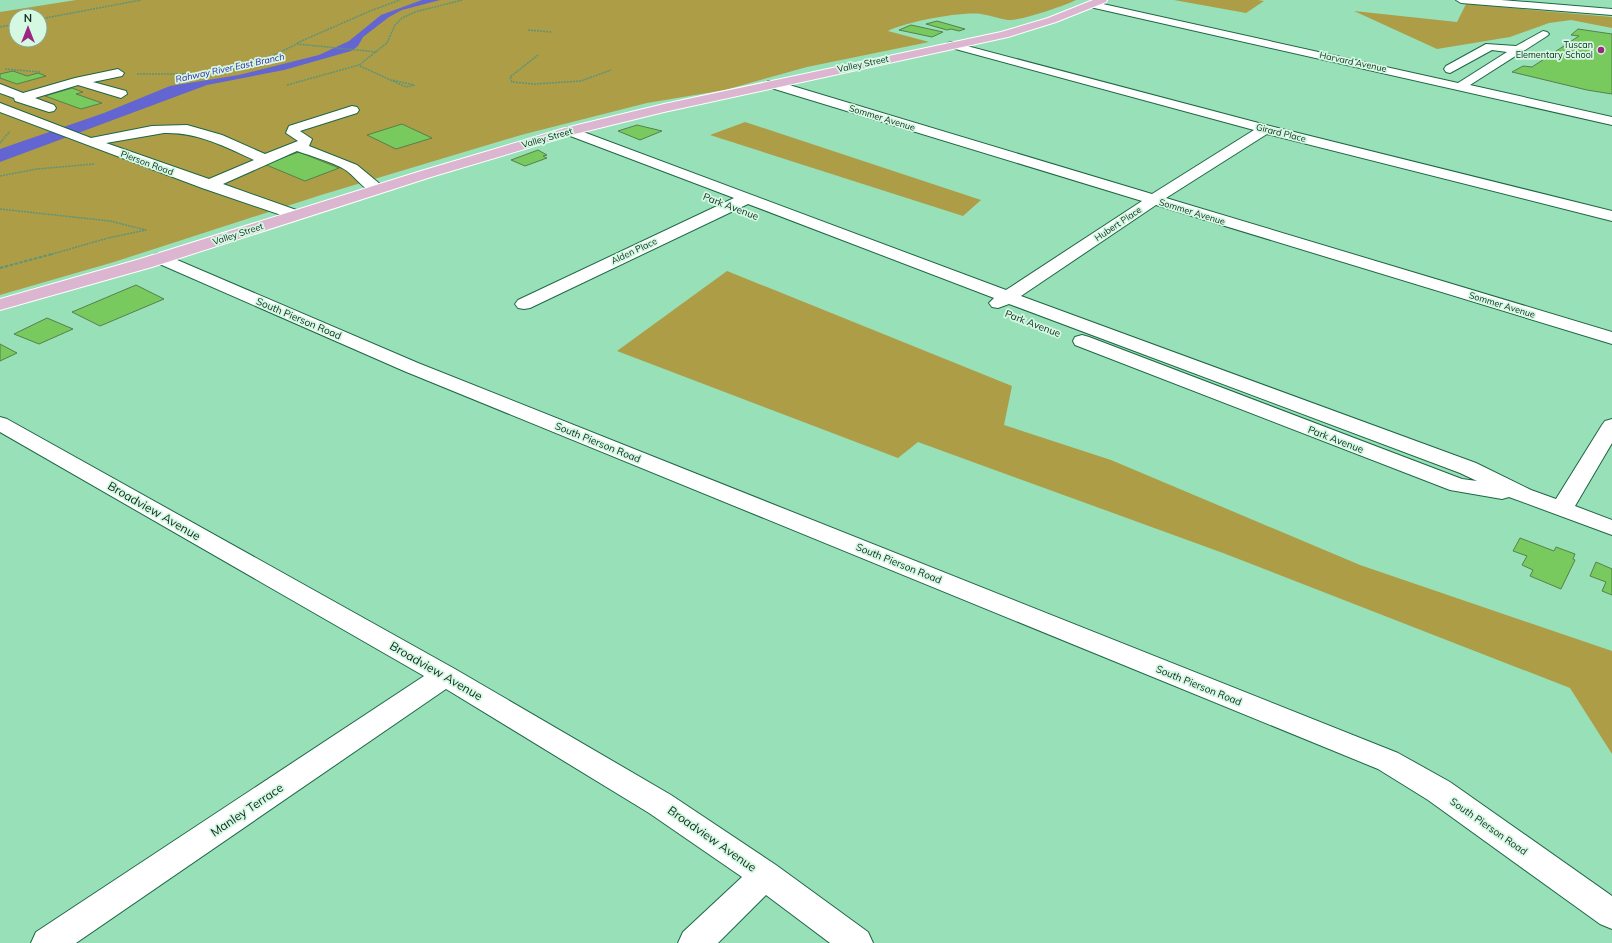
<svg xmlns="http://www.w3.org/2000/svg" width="1612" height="943" viewBox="0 0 1612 943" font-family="Mulish,sans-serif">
  <rect width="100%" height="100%" fill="#98e0b8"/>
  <g fill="#ad9d47" fill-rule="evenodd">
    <path d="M76,0h1000c-12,6 -56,21 -68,20 -9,-1 -18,-5 -27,-6 -18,-3 -77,8 -93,17l41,11 -122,25 -82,23 -78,13 -126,32 -200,60 -207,67 -114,33v-283zM16,16h24v24h-24z"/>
    <path d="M1174,0h84l6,1 -18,12z"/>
    <path d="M1466,4l146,13v11l-41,-8 -22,3 -39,14 -73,12 -83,-38 103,11z"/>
    <path d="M745,122l236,78 -18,16 -253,-81z"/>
    <path d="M727,271l285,115 -8,39 107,35 249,105 252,86v103l-42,-66 -347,-135 -305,-111 -20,16 -281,-107z"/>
  </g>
  <path fill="#6265d2" d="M422,0h18l-38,10 -13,7 -26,20 -5,9 -7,5 -67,19 -77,15 -207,77v-13l104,-36 66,-27 69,-11 80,-20 30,-14 32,-26z"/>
  <g fill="#78ca5f" stroke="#57804b">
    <path d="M937,21l28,8 -6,2 -8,-2 -4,1 -21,-6z"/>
    <path d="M911,25l32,7 -11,5 -33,-7z"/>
    <path d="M1578,29l34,5v60l-25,-4 -75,-18 11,-6 9,1 47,-31 -8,-1z"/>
    <path d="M13,71l14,5 11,-3 8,3 -29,8 -17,-6v-4z"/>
    <path d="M72,88l11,4 -7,2 26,9 -21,6 -36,-13z"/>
    <path d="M402,124l30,14 -36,11 -29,-14z"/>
    <path d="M637,125l25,6 -22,9 -22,-9z"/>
    <path d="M538,150l9,5 -4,1 4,2 -22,8 -14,-6z"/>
    <path d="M299,152l40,16 -34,13 -41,-17z"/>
    <path d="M136,285l28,14 -64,27 -28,-14z"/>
    <path d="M47,318l26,11 -34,15 -25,-10z"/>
    <path d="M0,344l17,9 -17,8z"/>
    <path d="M1520,538l34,13 2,-4 19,7 -2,5 2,1 -14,29 -31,-13 3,-6 -11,-5 5,-9 -14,-5z"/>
    <path d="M1596,562l16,7v26l-10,-4 4,-9 -16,-6z"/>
  </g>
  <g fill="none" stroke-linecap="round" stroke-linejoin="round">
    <defs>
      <g id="minor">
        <path d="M1456,0h45l111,9v6l-151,-12z"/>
        <path d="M1094,2l364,81 49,-31 -15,-2 -42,23 -4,-1 -2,-3 2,-3 40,-22 30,2 27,-15 4,1 2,2 -2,2 -77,49 142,32v8l-522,-118 -1,-2z"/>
        <path d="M952,42l318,84 342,85v10l-345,-87 -101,64 446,134v12l-456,-139 -135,91 455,167 55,27 25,9 46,-74 3,-4 7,-2v24l-37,63 37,14v15l-103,-38 -7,2 -52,-9 -375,-145 -2,-4 2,-4 7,-2 7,2 373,142 15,2 -17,-8 -451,-169 -11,4 -6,-1 -3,-4 5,-5 -246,-94 -218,104 -6,1 -6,-1 -3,-4 3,-4 216,-102 -169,-64 -2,-3 2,-3 5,-1 436,163 136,-89 -374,-114 -2,-3 2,-3h8l376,113 102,-64 -306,-83 -2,-2 2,-2z"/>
        <path d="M118,69l6,4 -2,3 -29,6 33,9 1,3 -6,4 -43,-13 -43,13 19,7 2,3 -2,3 -5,1 -34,-11 -1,-3 -14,-5v-9l23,9 52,-15z"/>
        <path d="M0,103l91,35 61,-12 35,-1 35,10 43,19 33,-13 -12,-8 3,-7 63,-20 5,1 2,3 -2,3 -57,18 12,8 -3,7 48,19 29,24 -3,3c-16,4 -25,-13 -36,-21 -11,-8 -36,-15 -50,-20l-74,33 79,28 2,3 -2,3 -6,2 -94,-32 -202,-76zM164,133c33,-1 60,13 90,27l-45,19 -103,-36z"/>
        <path d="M161,253l257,110 980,390 52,29 162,114v33l-12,-5 -172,-124 -50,-31 -974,-398 -249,-109 -2,-4 2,-4z"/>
        <path d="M0,417l7,2 448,250 216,126 105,70 92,67 5,11h-43l-64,-48 -48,48h-40l5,-11 59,-55 -93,-64 -203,-124 -370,254h-45l5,-11 388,-256 -424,-244z"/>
      </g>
      <path id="major" d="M1093,0h14l-1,2 -50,20 -48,15 -344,75 -89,22 -144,43 -279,90 -152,43v-11l140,-40 281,-88 144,-43 99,-24 337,-72 47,-14z"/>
    </defs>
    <use href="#minor" stroke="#1d6744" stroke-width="2"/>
    <use href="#major" stroke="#fff" stroke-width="2"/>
    <g stroke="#5e9477" stroke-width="1.5" stroke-dasharray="2 1" stroke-linecap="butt">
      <path d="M40,19l101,-19"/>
      <path d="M0,27l16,-3"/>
      <path d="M528,30l24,2"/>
      <path d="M297,43l73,-32 30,-11"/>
      <path d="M538,55l-28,22 2,5 22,2 47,-3 30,-11"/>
      <path d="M360,66l46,21 8,-2 -22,-5"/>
      <path d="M5,69l35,3"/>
      <path d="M137,74h57l40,-5 25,-7 38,-18 80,8"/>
      <path d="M287,85l72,-20 28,-22 8,-18 7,-7 13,-6 47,-12"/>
      <path d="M0,143l10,-12"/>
      <path d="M0,176l37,-7 58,-5"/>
      <path d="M0,209l110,12 36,9 -38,8 -59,17"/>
    </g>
    <path stroke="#5e9477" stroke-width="2" stroke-dasharray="3.5 1.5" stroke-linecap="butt" d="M0,268l52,-14"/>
    <use href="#minor" fill="#fff" fill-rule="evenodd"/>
    <use href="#major" fill="#dcb6d0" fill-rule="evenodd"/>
  </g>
  <circle fill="#9b2580" stroke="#d5f8e3" stroke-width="1.5" cx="1601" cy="50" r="4"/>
  <g text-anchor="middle" stroke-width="3.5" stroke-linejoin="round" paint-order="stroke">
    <g font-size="9" fill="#0d2b1c" stroke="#d5f8e3" text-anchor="end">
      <text x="1593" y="48">Tuscan<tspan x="1593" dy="10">Elementary School</tspan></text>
    </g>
    <g font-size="9" fill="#0d2b1c" stroke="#d5f8e3">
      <text transform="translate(1353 62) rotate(12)" y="3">Harvard Avenue</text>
      <text transform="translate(863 64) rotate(-12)" y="3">Valley Street</text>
      <text transform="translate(882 118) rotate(17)" y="3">Sommer Avenue</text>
      <text transform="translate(1281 133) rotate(14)" y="3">Girard Place</text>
      <text transform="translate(547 138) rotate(-16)" y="3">Valley Street</text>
      <text transform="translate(147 163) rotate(20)" y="3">Pierson Road</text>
      <text transform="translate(1192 212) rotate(17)" y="3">Sommer Avenue</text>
      <text transform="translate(1118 224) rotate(-34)" y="3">Hubert Place</text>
      <text transform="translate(238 234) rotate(-18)" y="3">Valley Street</text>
      <text transform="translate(634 251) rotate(-25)" y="3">Alden Place</text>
      <text transform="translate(1502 305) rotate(17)" y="3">Sommer Avenue</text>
    </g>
    <g font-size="9" font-style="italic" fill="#3621a5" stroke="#d5f8e3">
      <text transform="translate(230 68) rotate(-12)" y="3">Rahway River East Branch</text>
    </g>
    <g font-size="10" fill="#0d2b1c" stroke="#d5f8e3">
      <text transform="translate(731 206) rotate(21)" y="4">Park Avenue</text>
      <text transform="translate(299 318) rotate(23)" y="4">South Pierson Road</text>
      <text transform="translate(1033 323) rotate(21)" y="4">Park Avenue</text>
      <text transform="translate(1336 439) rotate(21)" y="4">Park Avenue</text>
      <text transform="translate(598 442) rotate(22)" y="4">South Pierson Road</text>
      <text transform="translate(899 563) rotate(22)" y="4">South Pierson Road</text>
      <text transform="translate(1199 685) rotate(22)" y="4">South Pierson Road</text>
      <text transform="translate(1489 826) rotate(35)" y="4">South Pierson Road</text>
    </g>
    <g font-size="12" fill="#0d2b1c" stroke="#d5f8e3">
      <text transform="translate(154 511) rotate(30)" y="4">Broadview Avenue</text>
      <text transform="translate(436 671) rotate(30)" y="4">Broadview Avenue</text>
      <text transform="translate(247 810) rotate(-34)" y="4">Manley Terrace</text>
      <text transform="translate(712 839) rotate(35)" y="4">Broadview Avenue</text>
    </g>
  </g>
  <g transform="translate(28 28)"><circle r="19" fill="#d5f8e3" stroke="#85a693"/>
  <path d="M0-3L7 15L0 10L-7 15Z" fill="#9b2580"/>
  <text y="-6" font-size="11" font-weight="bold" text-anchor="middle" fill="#0d2b1c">N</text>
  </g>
</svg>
